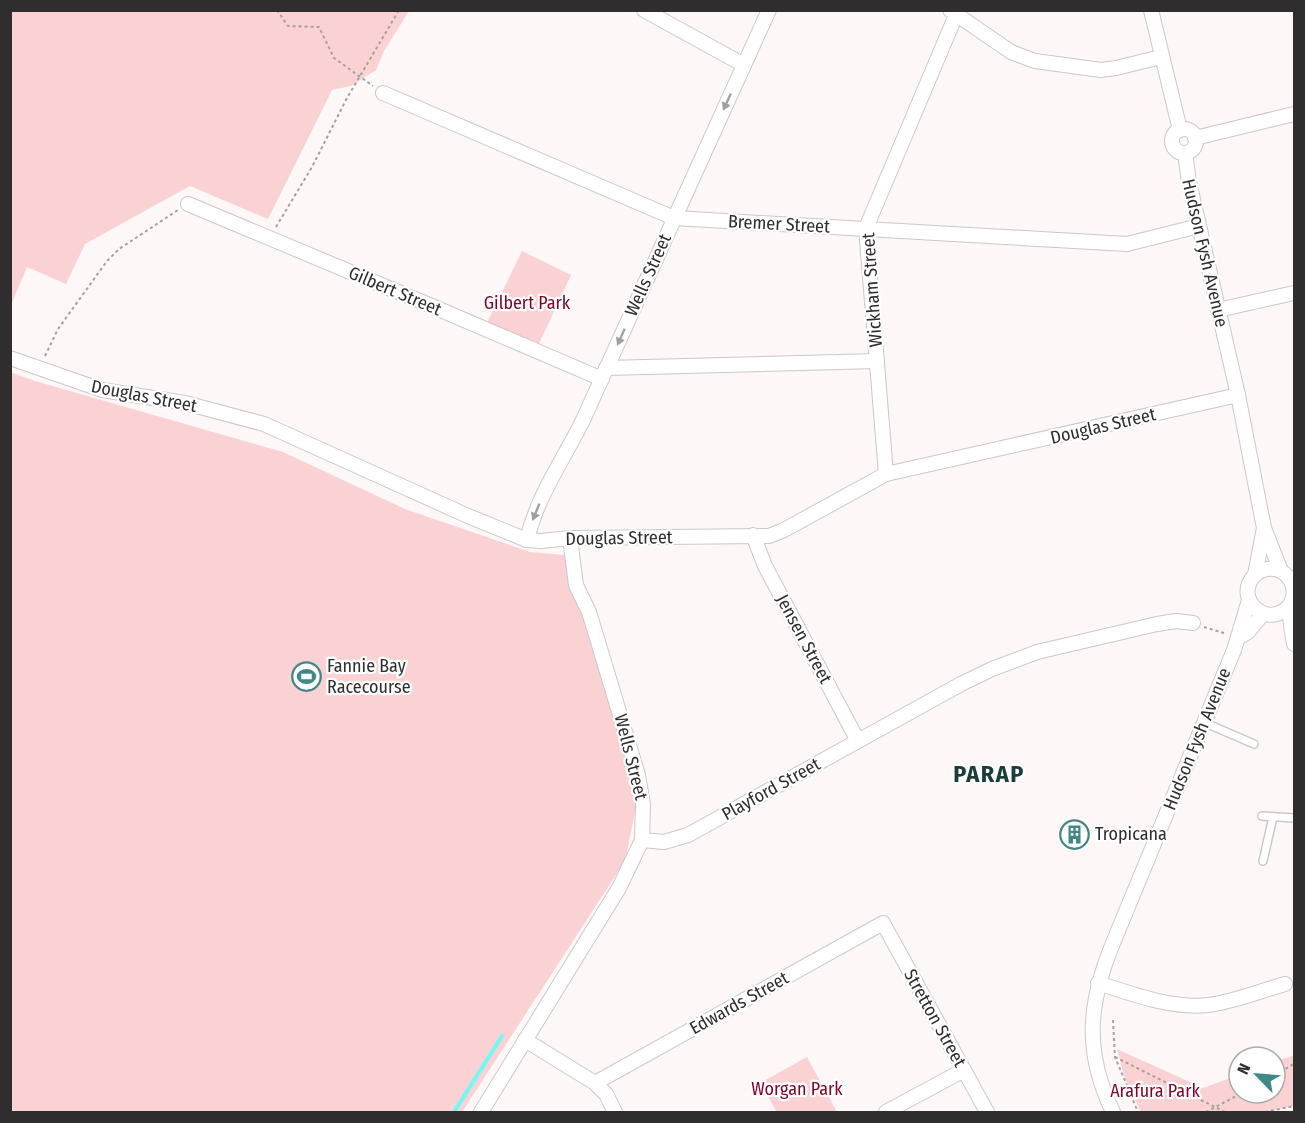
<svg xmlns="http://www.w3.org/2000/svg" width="1305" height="1123" viewBox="0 0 1305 1123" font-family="'Fira Sans Condensed',sans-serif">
  <rect width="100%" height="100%" fill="#fdf7f7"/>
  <g fill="#fad2d4">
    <path d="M11,10h398v1l-25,40 -8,19 -25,16 -19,4 -64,129 -78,-33 -105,58 -19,40 -39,-17 -16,38z"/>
    <path d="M522,251l49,24 -33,71 -51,-23z"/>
    <path d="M10,372l25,9 248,71 122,57 125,43 35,3 73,243 -13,63 -163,251h-451z"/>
    <path d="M1117,1049l86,39 36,-13v18h36v-31l19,-7v51l-29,6h-124l-16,-33z"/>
    <path d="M807,1057l30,55h-60l-17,-29z"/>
  </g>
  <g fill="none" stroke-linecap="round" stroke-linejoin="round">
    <path stroke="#70f9f5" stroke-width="4" d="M454,1112l48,-76"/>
    <defs>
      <g id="service">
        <path d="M1203,722l51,22"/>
        <path d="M1262,816l32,2"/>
        <path d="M1263,861l10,-44"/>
      </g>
      <g id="minor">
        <path d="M644,10l100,55"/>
        <path d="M950,10l61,42 24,9 66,9 15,-2 45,-11"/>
        <path d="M1151,10l29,120"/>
        <path d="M383,93l291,125 453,26 72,-18"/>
        <circle cx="1184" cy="141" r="12"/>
        <path d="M1195,138l99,-24"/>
        <path d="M1185,153l4,29 49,213 26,133 17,43"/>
        <path d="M188,204l246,103 168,72"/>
        <path d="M1218,310l76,-17"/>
        <path d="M10,358l92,32 83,13 79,21 204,92 59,24 14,1 29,-3 199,-2 15,-6 102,-56 352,-79"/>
        <path d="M606,368l271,-7"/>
        <path d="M886,474l-20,-246 90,-213"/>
        <path d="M753,535l12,31 93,175"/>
        <path d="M527,540c10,-44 37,-81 56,-120l186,-410"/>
        <path d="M1255,575l9,-47"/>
        <path d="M1290,605c-22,26 -57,-6 -36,-29 5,-6 14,-8 21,-7 13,3 21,16 18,29 -1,2 -3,6 -3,8 -1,12 2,27 4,38"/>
        <path d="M1238,638l10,-6 15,-18"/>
        <path d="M642,840l22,2 24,-7 273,-151 31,-15 45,-17 120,-28 19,-3 17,2"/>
        <path d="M1098,983c34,11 74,26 110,22 26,-3 52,-14 77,-21"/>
        <path d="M525,1040l70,43 11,11 9,18"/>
        <path d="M595,1083l288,-160 104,189"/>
        <path d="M481,1112l138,-224 23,-48 1,-36 -5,-29 -42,-140 -7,-23 -13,-27 -6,-47"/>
        <path d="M886,1112l78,-42"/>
        <path d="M1113,1112c-29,-60 -25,-108 0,-169l121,-293 15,-50"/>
      </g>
    </defs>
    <use href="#service" stroke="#cdc7c8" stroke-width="10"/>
    <use href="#minor" stroke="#cdc7c8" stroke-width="16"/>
    <g stroke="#a5a1a1" stroke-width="2" stroke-dasharray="3 3" stroke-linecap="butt">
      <path d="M277,10l11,16 31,1 15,31 39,28"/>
      <path d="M276,227l36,-60 35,-69 52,-88"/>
      <path d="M10,302l1,1"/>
      <path d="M45,356l13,-27 49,-68 12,-12 59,-39"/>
      <path d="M1204,627l20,6"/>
      <path d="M1113,1020l2,37 23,55"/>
      <path d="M1115,1057l110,55"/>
      <path d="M1275,1075l19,-11"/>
      <path d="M1206,1112l36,-19"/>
      <path d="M1265,1112l29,-6"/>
    </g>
    <use href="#service" stroke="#fff" stroke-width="7"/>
    <use href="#minor" stroke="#fff" stroke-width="14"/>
  </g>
  <defs><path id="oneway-solid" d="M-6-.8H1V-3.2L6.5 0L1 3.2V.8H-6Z" transform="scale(1.5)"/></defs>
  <g fill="#a1a0a0">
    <use href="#oneway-solid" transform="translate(727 102) rotate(115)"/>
    <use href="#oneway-solid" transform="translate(621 337) rotate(114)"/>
    <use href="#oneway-solid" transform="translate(536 512) rotate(112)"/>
  </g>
  <defs>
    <symbol id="stadium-ring" viewBox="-11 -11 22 22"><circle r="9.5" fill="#fff" stroke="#408886" stroke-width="1.5"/><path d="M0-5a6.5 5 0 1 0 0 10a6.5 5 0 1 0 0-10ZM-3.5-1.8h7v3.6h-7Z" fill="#408886"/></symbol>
    <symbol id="building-ring" viewBox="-11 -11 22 22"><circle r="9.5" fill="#fff" stroke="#408886" stroke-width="1.5"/><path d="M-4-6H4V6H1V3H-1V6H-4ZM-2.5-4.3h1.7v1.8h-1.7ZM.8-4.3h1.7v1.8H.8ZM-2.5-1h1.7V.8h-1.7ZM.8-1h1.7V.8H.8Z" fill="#408886"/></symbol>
  </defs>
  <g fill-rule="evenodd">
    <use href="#stadium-ring" x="290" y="660" width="33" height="33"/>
    <use href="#building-ring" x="1058" y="818" width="33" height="33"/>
  </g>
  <g text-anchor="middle" stroke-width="4.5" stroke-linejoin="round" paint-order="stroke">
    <g font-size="18" fill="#2f2d2d" stroke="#fff">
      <text transform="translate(779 224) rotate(3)" y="6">Bremer Street</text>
      <text transform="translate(1205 253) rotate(77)" y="6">Hudson Fysh Avenue</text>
      <text transform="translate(648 275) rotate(-66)" y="6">Wells Street</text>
      <text transform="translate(872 290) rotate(-94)" y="6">Wickham Street</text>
      <text transform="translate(395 291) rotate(23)" y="6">Gilbert Street</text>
      <text transform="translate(144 396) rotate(11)" y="6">Douglas Street</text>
      <text transform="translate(1103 426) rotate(-13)" y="6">Douglas Street</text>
      <text transform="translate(619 538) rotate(-1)" y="6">Douglas Street</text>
      <text transform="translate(804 639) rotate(62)" y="6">Jensen Street</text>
      <text transform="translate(1197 739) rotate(-68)" y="6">Hudson Fysh Avenue</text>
      <text transform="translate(631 757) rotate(76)" y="6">Wells Street</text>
      <text transform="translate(771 789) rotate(-29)" y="6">Playford Street</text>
      <text transform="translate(739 1003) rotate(-29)" y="6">Edwards Street</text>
      <text transform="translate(935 1018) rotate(61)" y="6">Stretton Street</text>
    </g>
    <g font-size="18" fill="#810729" stroke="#fff">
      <text x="527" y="309">Gilbert Park</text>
      <text x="797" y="1095">Worgan Park</text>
      <text x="1155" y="1097">Arafura Park</text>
    </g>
    <g font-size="18" fill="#2f2d2d" stroke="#fff" text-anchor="start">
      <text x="327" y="672">Fannie Bay<tspan x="327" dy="21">Racecourse</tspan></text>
      <text x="1095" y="840">Tropicana</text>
    </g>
    <g font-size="24" font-weight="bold" letter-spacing="1.5" fill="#1b3d3c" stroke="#fff">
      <text x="989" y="782">PARAP</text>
    </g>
  </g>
  <rect width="1305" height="1123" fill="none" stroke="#2f2d2d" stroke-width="24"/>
  <g transform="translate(1257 1075) rotate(295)"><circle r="28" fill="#ffffff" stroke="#acabab" stroke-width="1.5"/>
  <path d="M0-4.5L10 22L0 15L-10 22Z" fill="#408886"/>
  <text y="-9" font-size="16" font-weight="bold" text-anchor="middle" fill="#2f2d2d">N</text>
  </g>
</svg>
